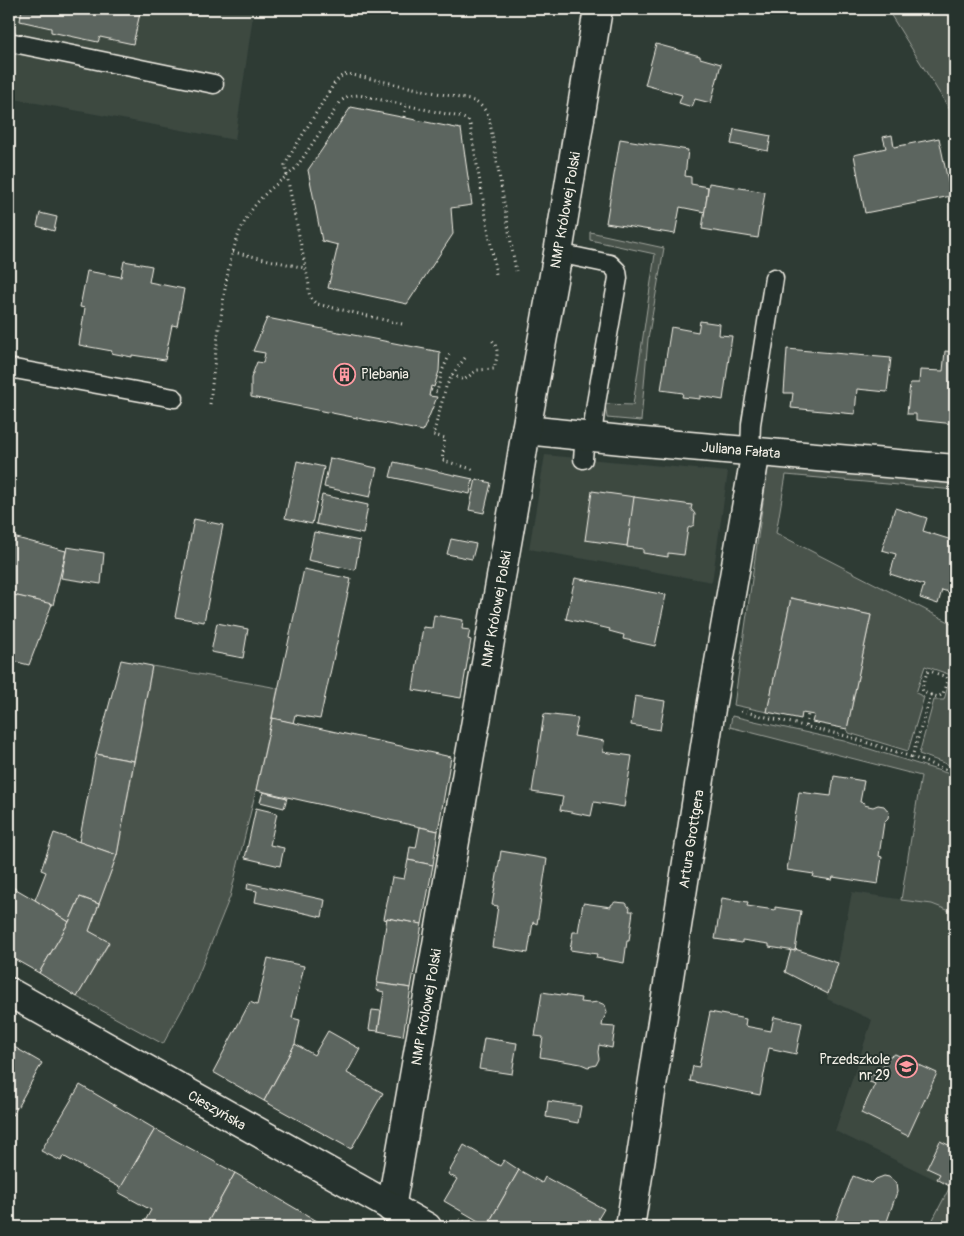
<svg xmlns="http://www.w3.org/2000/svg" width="964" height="1236" viewBox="0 0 964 1236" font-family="Pangolin,sans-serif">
  <rect width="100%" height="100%" fill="#2e3b34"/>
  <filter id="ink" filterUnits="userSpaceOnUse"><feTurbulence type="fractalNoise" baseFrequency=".02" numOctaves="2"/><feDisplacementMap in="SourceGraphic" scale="10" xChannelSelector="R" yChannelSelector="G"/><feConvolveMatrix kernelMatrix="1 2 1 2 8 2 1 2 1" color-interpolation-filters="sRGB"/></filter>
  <g filter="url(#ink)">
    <g fill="#3c4841">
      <path d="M9,9h245l-19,131 -226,-42z"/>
      <path d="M545,455l183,17 -16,110 -183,-33z"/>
      <path d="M852,892l80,12 23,9v264l-4,10 -116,-56 37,-111 -45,-21 11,-36z"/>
    </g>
    <g fill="#48524c" stroke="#9ea29a">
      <path d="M887,9h68v109z"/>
      <path d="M590,232l74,16 -16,91 -7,82 -34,-3 -2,-14 28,1 22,-151 -65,-14z"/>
      <path d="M769,460l186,19v11l-169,-15 -10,58 179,92v142l-36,-13 15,-54h10l7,-25 -26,-9 -9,27 8,4 -16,54 -59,-18 -2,-4 24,-114 -80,-17 -24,114 -33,-7z"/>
      <path d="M152,666l126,22 -22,102 -26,107 -39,96 -28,51 -86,-47 32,-54 -20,-12 28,-76z"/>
      <path d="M732,716l112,25 109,34 2,3v135l-23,-9 -31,-4 20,-124 -191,-49z"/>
      <path d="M955,1177v50h-26z"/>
    </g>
    <g fill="#5c655e" stroke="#f4f1e8">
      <path d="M22,9h119l-8,35 -33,-7 -2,5 -47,-10v-4l-31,-7z"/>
      <path d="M656,44l44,12v2l21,6 -10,39 -16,-4 -3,8 -13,-4 3,-8 -37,-10z"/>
      <path d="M351,107l110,22 11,76 -21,3 2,26 -46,70 -73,-16 -1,1 -5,-1 10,-43 -16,-4 -14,-71z"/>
      <path d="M734,129l37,7 -3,15 -37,-7z"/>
      <path d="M892,135l2,12 45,-9 12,58 -86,17 -11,-58 32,-7 -3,-11z"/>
      <path d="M620,139l68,11 -3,26 6,1v7l17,3 -3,25 -25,-5 -5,27 -69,-11z"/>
      <path d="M709,183l56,9 -7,46 -56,-9z"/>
      <path d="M40,213l17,4 -3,14 -17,-5z"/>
      <path d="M124,261l28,5 -3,16 35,7 -7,37 -5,-1 -7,35 -33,-5v2l-21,-4 1,-2 -33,-6 6,-37 -5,-1 7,-36 34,6z"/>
      <path d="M267,318l173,34 -1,19 -5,16 -3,-1 -2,10 8,1 -14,34 -172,-34v-19l6,-16 6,1 2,-10 -12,-2z"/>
      <path d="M700,321l20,3 -1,11 13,1 -9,64 -23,-4v3l-18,-2 1,-4 -22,-3 10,-63 27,5z"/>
      <path d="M787,349l104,9 -4,34 -30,-3 -2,25 -64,-6 2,-15h-9z"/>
      <path d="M945,351l10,1v72l-39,-4v-6h-9l3,-31h9l1,-13 23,1z"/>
      <path d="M330,458l47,10 -7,29 -46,-10z"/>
      <path d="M297,461l27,6 -12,57 -27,-6z"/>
      <path d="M394,462l79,17 -3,15 -80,-17z"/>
      <path d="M476,479l15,4 -7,30 -15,-3z"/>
      <path d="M592,491l43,6 -8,49 -42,-6z"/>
      <path d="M322,495l46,10 -5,29 -47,-10z"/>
      <path d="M634,497l58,8 -1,4 4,5 -1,11 -6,3 -4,27 -16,-2v4l-25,-4v-4l-16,-2z"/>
      <path d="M895,508l32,10 -4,13 32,10v53l-13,-4 -4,14 -18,-6 4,-13 -34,-11 6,-20 -14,-4z"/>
      <path d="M194,519l29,6 -19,97 -29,-5z"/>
      <path d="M314,532l46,9 -5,29 -47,-10z"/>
      <path d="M9,536l57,15 -13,54 -44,-11z"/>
      <path d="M451,539l25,5 -4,15 -25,-5z"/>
      <path d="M67,547l37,6 -3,31 -40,-6z"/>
      <path d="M304,569l47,10 -31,140 -25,-4 -2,8 -21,-5z"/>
      <path d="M575,578l91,17 -11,51 -32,-7 1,-4 -15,-4 1,-2 -44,-10z"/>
      <path d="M9,594l43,10 -23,61 -20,-5z"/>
      <path d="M791,598l80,17 -24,114 -35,-7 2,-7 -12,-2 -1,6 -34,-7z"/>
      <path d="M434,615l29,5 -1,9 8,1 -2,9 3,1 -10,58 -48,-8 10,-63 9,1z"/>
      <path d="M217,623l31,6 -5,29 -32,-6z"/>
      <path d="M121,660l31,6 -18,95 -38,-7z"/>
      <path d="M635,696l30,5 -5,29 -29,-5z"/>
      <path d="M544,714l34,4 -4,18 30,5 -1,11 29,4 -8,51 -30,-5 -3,14 -31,-6 3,-13 -31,-5z"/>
      <path d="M272,718l179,39 -13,74 -182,-41z"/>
      <path d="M96,754l38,7 -17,94 -38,-13z"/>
      <path d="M834,776l30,5 -4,21 5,1 -1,2 9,2 5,-2 6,1 5,6 -1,6 -4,4 -5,34 3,1 -4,27 -45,-7 -1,3 -19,-3 1,-3 -27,-4 12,-78 32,4z"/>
      <path d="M263,792l24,6 -3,10 -24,-6z"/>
      <path d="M256,808l21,5 -7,32 14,3 -4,18 -35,-8z"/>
      <path d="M420,827l18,4 -5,34 -25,-5 2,-13 6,1z"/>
      <path d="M54,833l63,22 -18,49 -19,-7 -11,25 -34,-22 11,-28 -5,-2z"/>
      <path d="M501,851l46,8 -10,65 -4,-2 -5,31 -36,-6 6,-41 -6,-1z"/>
      <path d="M408,860l25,5 -11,59 -35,-6v2l-3,-1 8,-42 12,2z"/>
      <path d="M248,883l77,17 -3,17 -67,-15 2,-11 -10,-2z"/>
      <path d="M9,885l26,15 34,22 -30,51 -30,-17z"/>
      <path d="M80,897l19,7 -10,27 20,11 -32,55 -38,-24 30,-51z"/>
      <path d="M722,898l26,4 -1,4 28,4v-3l26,4 -6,40 -26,-4v-3l-27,-4v3l-27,-4z"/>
      <path d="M615,902l11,1 4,6 -1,2h4l-4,30h-2l-3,22 -28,-5 1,-4 -27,-4 3,-18h5l5,-29 28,4v-2z"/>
      <path d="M387,918l35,6 -11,64 -34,-5z"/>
      <path d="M795,949l43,14 -10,31 -43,-22 6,-22 4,1z"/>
      <path d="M268,958l36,8 -12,52 8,2 -5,24 -31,57 -51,-29 37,-70 7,3z"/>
      <path d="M377,983l34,5 -8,48 -25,-5 6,-39 -8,-2z"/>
      <path d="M542,992l39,6 -1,4 10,1 8,-1 7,3 2,8 -4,7 -1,6 13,1 -3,21 -13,-3 -1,7 1,7 -3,6 -8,2 -7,-3 -41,-7 3,-20 -8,-1z"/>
      <path d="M372,1010l9,1 -3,20 -9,-1z"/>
      <path d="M710,1012l36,7 -1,7 26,5 3,-14 28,6 -6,31 -27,-6 -9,47 -70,-14 3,-15 6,1z"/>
      <path d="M328,1031l32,18 -13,24 36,20 -32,56 -87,-48 31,-57 19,11z"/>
      <path d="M484,1038l33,5 -5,31 -33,-5z"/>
      <path d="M9,1044l33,19 -29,52 -4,-2z"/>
      <path d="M895,1054l42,19 -29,63 -47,-23 14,-29 -8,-3 4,-7 7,3 10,-20z"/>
      <path d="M80,1085l75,44 -34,59 -58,-32 -2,5 -20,-10z"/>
      <path d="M548,1101l33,5 -3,17 -32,-6z"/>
      <path d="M155,1129l80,44 -30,54h-24l-6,-3 -2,3h-17l-11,-6 6,-11 -33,-18z"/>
      <path d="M940,1141l15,7v29l-4,10 -14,-8 3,-5 -13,-6z"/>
      <path d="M464,1145l36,21 4,-6 15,10 -32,56 -43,-25 13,-22 -9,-5z"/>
      <path d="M519,1170l23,13 3,-6 59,32 -6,10 11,6v2h-120l-2,-1z"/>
      <path d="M235,1173l82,48 -4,6h-108z"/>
      <path d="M853,1176l19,7 4,-4 8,-3 5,1 7,6 1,9 -12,35h-52z"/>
      <path d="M317,1221l10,6h-14z"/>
      <path d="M789,1221l14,3 -1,3h-14z"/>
    </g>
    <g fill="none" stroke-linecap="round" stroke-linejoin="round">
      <defs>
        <g id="service">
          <path d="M9,42l205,42"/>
          <path d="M558,253l52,11 7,7 1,7 -22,125 -4,34"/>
          <path d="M9,368l165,30"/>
          <path d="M750,451l1,-27 23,-146"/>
          <path d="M583,459l2,-23"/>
        </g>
        <g id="minor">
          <path d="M526,430l106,11 323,28"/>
          <path d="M391,1208l127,-728 8,-50 32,-177 40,-244"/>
          <path d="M630,1227l82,-525 44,-251"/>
        </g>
        <path id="tertiary" d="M9,992l418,235"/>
      </defs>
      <use href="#service" stroke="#f4f1e8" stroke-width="21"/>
      <use href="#minor" stroke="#f4f1e8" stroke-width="31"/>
      <use href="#tertiary" stroke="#f4f1e8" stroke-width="31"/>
      <g stroke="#f4f1e8" stroke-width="3" stroke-dasharray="1 4" stroke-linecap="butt">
        <path d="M404,117l2,-12"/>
        <path d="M233,252l72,16"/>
        <path d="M402,324l-85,-20c-7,-5 -9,-10 -8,-19l-22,-109 9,-8 45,-67 7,-5 11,-1 101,22 8,3 2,5 26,149"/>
        <path d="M465,358l-13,17 -6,12 -13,48 12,3 -3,22 33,10"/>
        <path d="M452,375l12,5 13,-10 17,-1c3,-12 6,-19 -2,-29"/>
        <path d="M431,390l6,2 5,-21 8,-17"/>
        <path d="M210,404c3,-29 6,-58 11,-87 5,-36 9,-72 28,-103 10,-16 23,-27 38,-38l-2,-11 4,-8 45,-73c4,-5 7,-9 14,-10l126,27c7,4 11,8 15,16l27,154"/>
        <path d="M931,695l-8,-3 -1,-4 5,-16 3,-1 16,6 1,3 -4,14 -5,3 -7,-2 -19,62 43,16"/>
        <path d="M741,711l105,25 66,21"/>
        <path d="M806,726l2,-12"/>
        <path d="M459,1219l14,8"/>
      </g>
      <use href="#service" stroke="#26332d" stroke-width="18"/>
      <use href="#minor" stroke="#26332d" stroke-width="28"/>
      <use href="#tertiary" stroke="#26332d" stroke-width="28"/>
    </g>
  </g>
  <defs>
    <symbol id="building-ring" viewBox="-11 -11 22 22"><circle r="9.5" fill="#26332d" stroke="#ff9aa2" stroke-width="1.5"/><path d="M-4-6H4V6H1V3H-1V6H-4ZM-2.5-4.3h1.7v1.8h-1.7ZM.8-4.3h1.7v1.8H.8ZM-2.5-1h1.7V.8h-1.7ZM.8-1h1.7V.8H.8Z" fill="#ff9aa2"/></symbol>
    <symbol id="school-ring" viewBox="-11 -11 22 22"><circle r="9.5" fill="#26332d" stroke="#ff9aa2" stroke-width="1.5"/><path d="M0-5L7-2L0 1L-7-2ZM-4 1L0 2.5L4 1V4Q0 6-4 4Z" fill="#ff9aa2"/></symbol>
  </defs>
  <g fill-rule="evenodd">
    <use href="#building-ring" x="332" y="362" width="25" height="25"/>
    <use href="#school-ring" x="894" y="1054" width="25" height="25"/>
  </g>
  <g text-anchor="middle" stroke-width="4" stroke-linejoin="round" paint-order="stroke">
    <g font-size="14" fill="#f4f1e8" stroke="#26332d">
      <text transform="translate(565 210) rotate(-80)" y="5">NMP Królowej Polski</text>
      <text transform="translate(741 450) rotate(5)" y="5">Juliana Fałata</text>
      <text transform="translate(496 609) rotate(-80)" y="5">NMP Królowej Polski</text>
      <text transform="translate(691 839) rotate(-81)" y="5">Artura Grottgera</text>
      <text transform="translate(426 1007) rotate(-80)" y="5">NMP Królowej Polski</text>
      <text transform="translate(217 1110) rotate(30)" y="5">Cieszyńska</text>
    </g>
    <g font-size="14" fill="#f4f1e8" stroke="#26332d" text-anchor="start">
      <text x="361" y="379">Plebania</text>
      <text x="890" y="1064" text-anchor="end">Przedszkole<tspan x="890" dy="16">nr 29</tspan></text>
    </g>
  </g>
  <rect width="964" height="1236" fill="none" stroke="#26332d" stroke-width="30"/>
  <rect x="15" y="15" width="934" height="1206" fill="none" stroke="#f4f1e8" stroke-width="2" filter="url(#ink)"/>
</svg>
